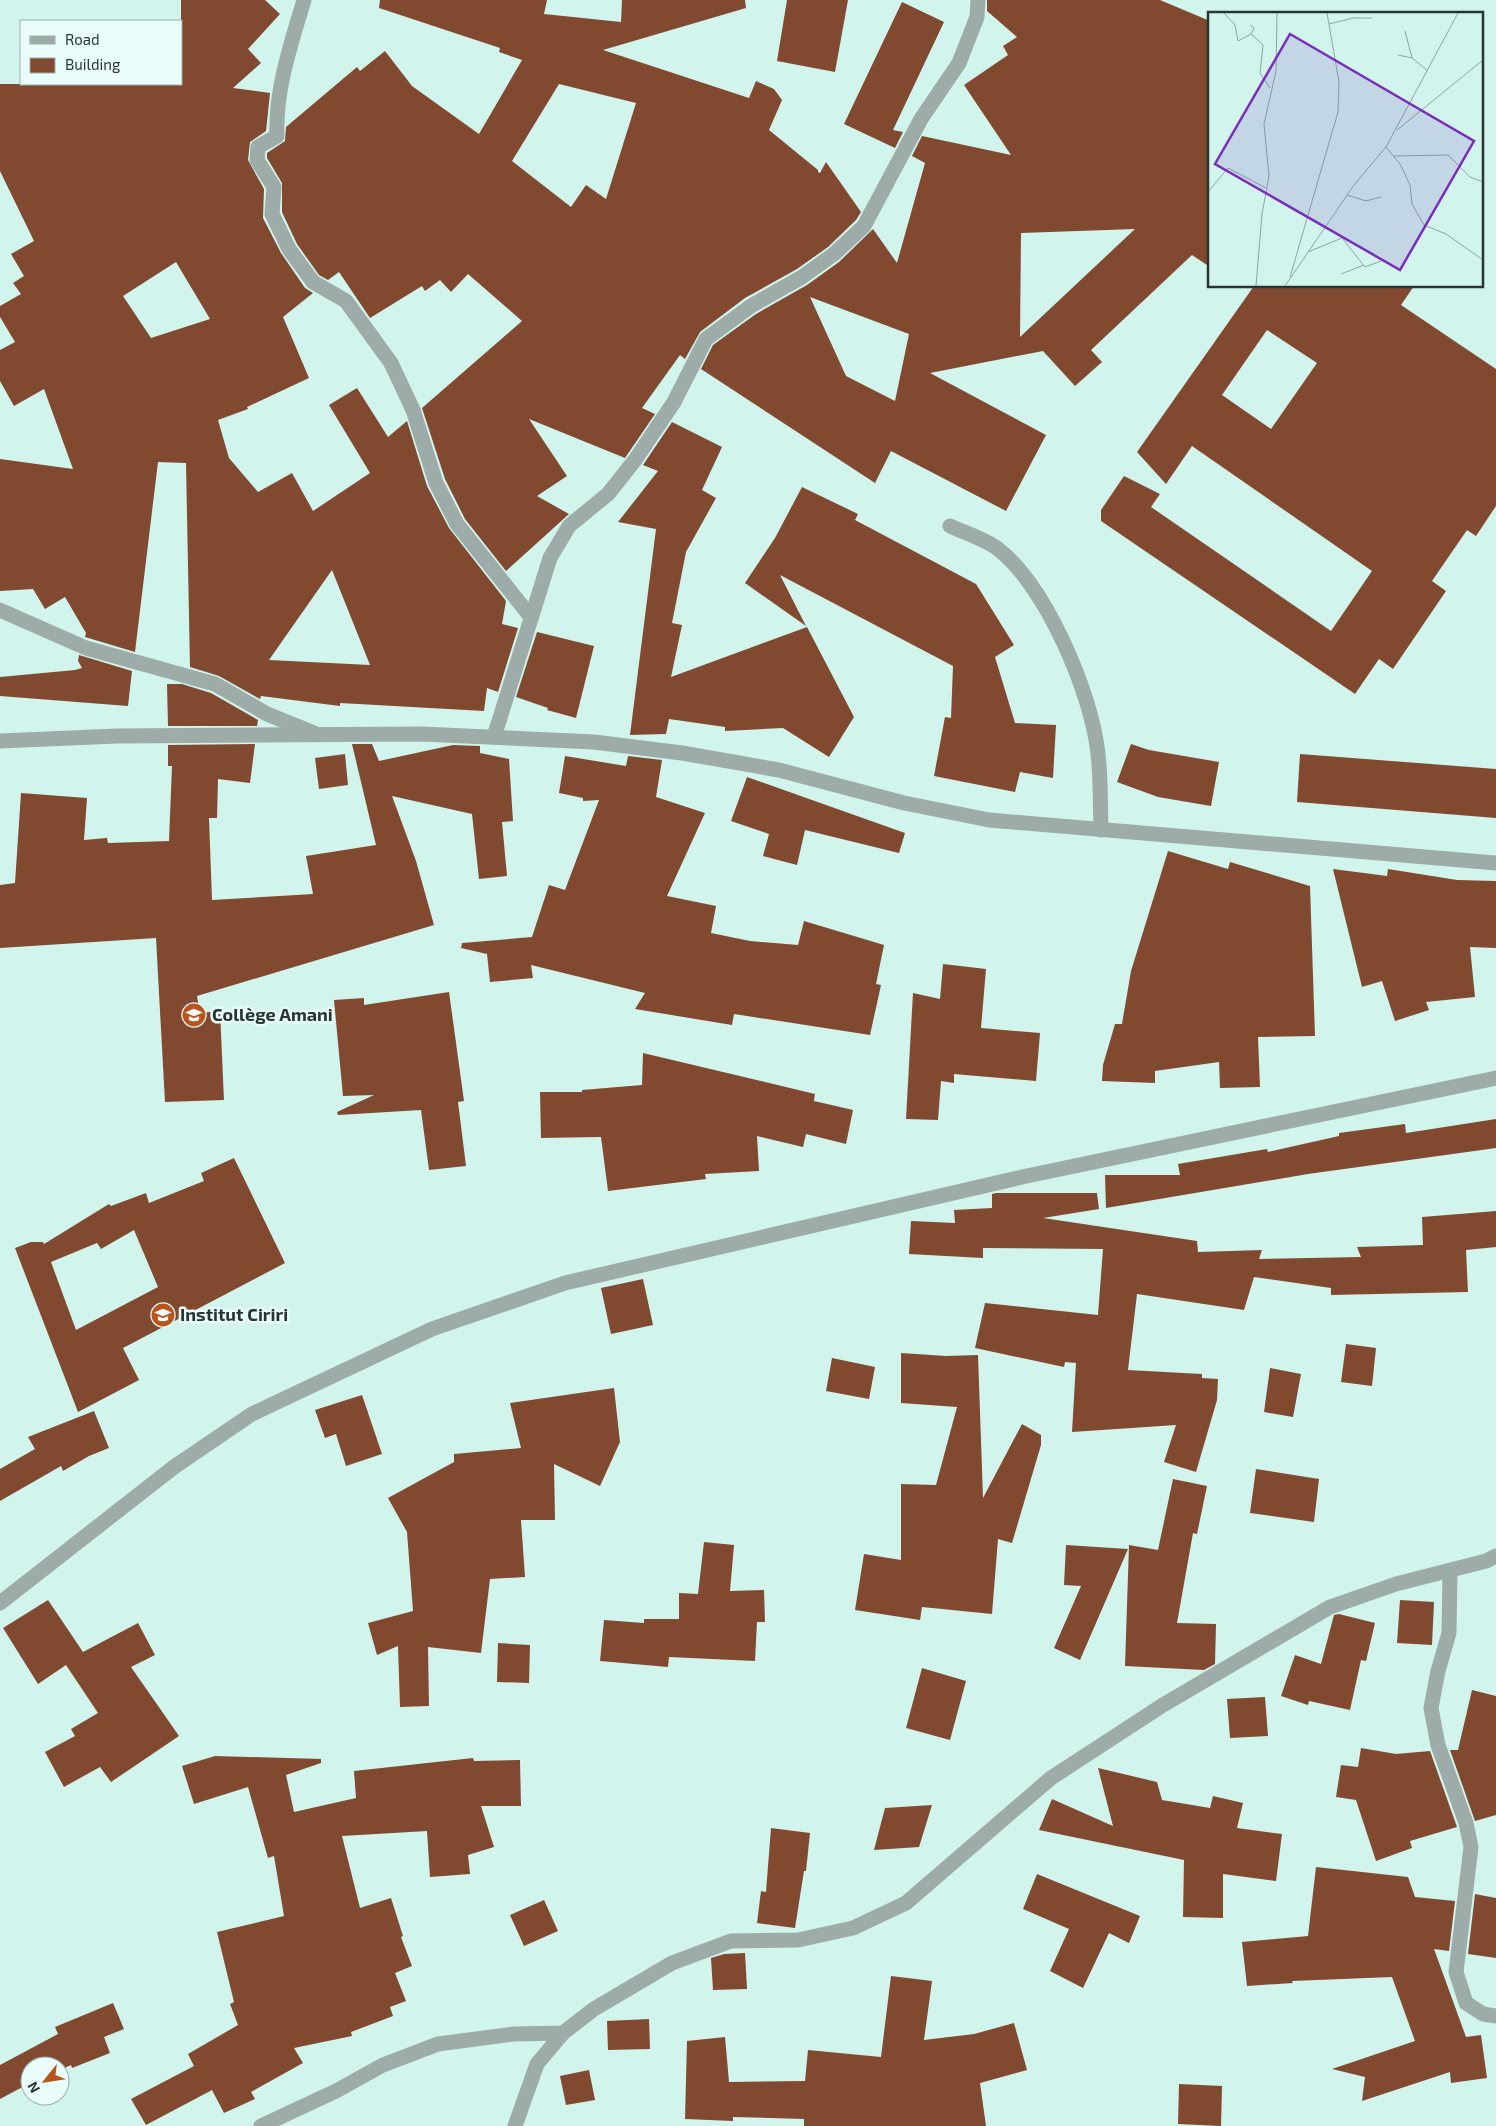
<svg xmlns="http://www.w3.org/2000/svg" width="1496" height="2126" viewBox="0 0 1496 2126" font-family="'Exo 2',sans-serif">
  <rect width="100%" height="100%" fill="#d1f4ed"/>
  <g fill="#814a30" fill-rule="evenodd">
    <path d="M181,0h84l15,14 -32,35 13,14 -28,25 37,5 -4,38 -16,11 -2,18 16,29 -1,29 18,35 24,35 8,5 -30,24 26,61 -62,29 1,2 -30,11 11,38 29,34 34,-19 21,38 57,-38 -41,-68 28,-17 31,49 19,-16 20,65 22,42 57,73 -4,23 16,4 -20,64 -11,-4 -3,23 -144,-8v3l-79,-10 -1,3 -41,-23 -29,-9 -4,-204 -28,-1 -23,190 -50,-15 1,-4 -21,-36 -20,12 -12,-20 -33,2v-132l73,10 -29,-80 -30,17 -14,-25v-31l15,-8 -15,-25v-11l21,-12 -8,-11 11,-7 -13,-22 23,-13 -34,-70v-87h181zM176,262l34,57 -59,19 -28,-42zM332,570l38,95 -101,-5z"/>
    <path d="M380,0h167l-3,14 77,8 1,-22h123l1,8 -143,42 146,48 7,-17 18,8 8,11 -13,30 49,40v2l2,1 6,-11 35,50 -5,8 -28,27 -31,22 -52,29 -45,34 -15,27 -5,-4 -38,53 13,6 -30,44 -96,-39 38,57 -30,20 32,18 -63,57 -41,-52 -20,-40 -23,-71 100,-87 -54,-47 -17,18 -11,-12 -15,11 -3,-5 -52,32 -31,-46 -11,8 -9,-5 -22,-31 -15,-32v-29l-15,-25v-5l18,-12 1,-14 71,-60 3,4 25,-20 27,35 67,48 43,-74 -23,-8 1,-4 -121,-40zM559,84l77,19 -30,96 -20,-14 -15,22 -59,-46z"/>
    <path d="M787,0h61l-13,72 -58,-11z"/>
    <path d="M987,0h173l50,21v246l-18,-12 -101,95 11,12 -27,24 -32,-35 -113,22 116,62 -40,76 -115,-60 -16,32 -174,-114 12,-24 43,-31 51,-29 32,-23 34,-33 24,34 28,-100 -13,-7 10,-20 89,19 -47,-70 44,-30 -5,-9 14,-9 -30,-26zM1135,229l-115,108 1,-104zM810,297l99,37 -14,67 -49,-25z"/>
    <path d="M902,2l42,20 -51,108 10,2 -8,16 -51,-24z"/>
    <path d="M1254,286h160l-13,19 95,64v137l-20,30 -9,-6 -35,51 14,10 -53,78 -14,-10 -24,35 -254,-173v-11l23,-34 36,18 -9,13 180,124 41,-60 -180,-125 -26,38 -29,-32zM1267,330l50,33 -46,66 -49,-34z"/>
    <path d="M672,422l50,25 -20,43 14,8 -30,54 -14,71 10,2 -11,52 136,-50 47,90 -25,40 -46,-29 -58,3v-4l-56,-8 -3,15 -36,1 26,-206 -38,-7 40,-51 -15,-6z"/>
    <path d="M802,487l56,27 -3,6 121,64 38,61 -19,12 20,66 41,2 -3,53 -33,-6 -5,20 -81,-16 11,-59 6,1 2,-52 -173,-91 26,51 -61,-43 30,-45z"/>
    <path d="M537,632l57,14 -18,72 -29,-8 1,-2 -32,-11z"/>
    <path d="M79,655l53,16 -4,35 -128,-10v-19l75,-7 7,-2 -4,-7z"/>
    <path d="M167,684h15l29,9 47,27 -1,6h-89z"/>
    <path d="M255,744l-5,39 -32,-4 -1,39h-8l3,82 101,-6 -7,-38 70,-11 -24,-101h20l7,17 74,-16 27,1v7l29,6 4,62 -11,1 5,54 -28,3 -7,-65 -80,-18 24,65 18,64 -237,71 3,17 20,-2 4,89 -59,2 -9,-164 -156,10v-63l15,-2 6,-90 66,5 -3,42 23,-2 1,5 61,-2 3,-75h-4v-21z"/>
    <path d="M1131,744l18,6 70,12 -8,44 -53,-9 -41,-15z"/>
    <path d="M345,754l3,31 -29,4 -4,-31z"/>
    <path d="M1300,754l196,15v49l-199,-16z"/>
    <path d="M565,756l61,10 2,-10 34,4 -6,37 49,16 -38,83 49,10 -5,27 39,8 48,4 6,-24 80,24 -8,39 5,1 -11,50 -136,-21 -2,11 -97,-16 10,-16 -114,-28 2,13 -43,4 -3,-28 -26,-6 1,-5 70,-6 17,-52 16,5 34,-90 -16,1v-3l-24,-5z"/>
    <path d="M747,777l158,56 -6,20 -94,-23 -8,35 -34,-9 6,-22 -38,-13z"/>
    <path d="M1168,851l60,18 2,-7 80,24 5,150 -57,1 2,50 -40,1 -1,-26 -64,9v12l-53,-2 1,-16 12,-41h7l9,-53z"/>
    <path d="M1333,869l54,7 1,-7 69,11 39,1v67l-26,-1 5,50 -49,5 3,8 -34,11 -13,-40 -20,6z"/>
    <path d="M943,964l43,5 -5,59 59,5 -4,48 -82,-7v9l-13,-2 -3,39 -32,-1 7,-126 27,6z"/>
    <path d="M449,992l15,109 -6,1 8,64 -37,4 -8,-60 -83,5 -1,-3 37,-17 -31,1 -9,-96 30,-2v7z"/>
    <path d="M643,1053l172,41 -1,7 39,9 -7,34 -40,-10 -3,13 -46,-11 2,35 -54,3 1,5 -98,12 -7,-54 -60,1 -1,-46h42v-2l60,-5z"/>
    <path d="M1496,1119v29l-188,26 -202,34 -1,-33h75l-2,-11 89,-15 1,3 71,-16v-3l66,-9 1,9z"/>
    <path d="M234,1158l51,105 -162,85 16,32 -61,32 -63,-164 16,-6h12l1,2 65,-40 2,2 35,-13 3,10 55,-22 -3,-8zM134,1230l24,57 -82,43 -25,-68 46,-19 4,6z"/>
    <path d="M996,1193h101l2,16 -56,9 154,23 1,11 64,-2 -3,9 102,-2 -4,-10 66,-2 -1,-28 74,-6v36l-30,3 2,42 -137,3v-7l-77,-11 -10,33 -107,-16 -9,76 74,4v4l16,1 -1,21 -21,72 -32,-10 12,-37 -104,7 4,-69 -11,-1 -1,5 -89,-19 10,-45 113,12 5,-66 -120,-1v10l-74,-4 2,-33 44,2 -1,-13 38,-2v-14z"/>
    <path d="M643,1279l10,46 -42,9 -10,-46z"/>
    <path d="M1346,1344l30,4 -4,38 -31,-4z"/>
    <path d="M901,1353l45,3 32,-1 5,143 39,-74 19,11v10l-29,98 -14,-4 -6,75 -70,-7 -2,13 -65,-10 9,-56 37,6v-76l35,1 21,-78 -56,-4z"/>
    <path d="M832,1358l43,9 -6,32 -43,-8z"/>
    <path d="M1270,1368l31,6 -8,43 -29,-5z"/>
    <path d="M614,1388l6,54 -20,44 -46,-22 1,56h-34l4,57 -35,2 -9,74 -53,-6 1,59 -29,1 -2,-61 -21,9 -9,-32 45,-12 -6,-79 -19,-34 66,-36v-8l67,-6 -11,-45z"/>
    <path d="M362,1395l20,59 -36,12 -10,-32 -11,4 -10,-28z"/>
    <path d="M94,1411l15,37 -20,8 -26,15 -2,-5 -61,35v-32l35,-20 -7,-12z"/>
    <path d="M1256,1469l63,10 -5,43 -64,-9z"/>
    <path d="M1173,1479l34,7 -10,48 -4,-1 -16,90 39,1 -1,40 -11,6 -79,-4 4,-121 29,5z"/>
    <path d="M704,1542l30,3 -4,46 34,-1 1,32h-8l-2,39 -86,-4 -1,10 -68,-6 4,-41 40,3v-4h35v-26l19,1z"/>
    <path d="M1066,1545l62,4 -48,111 -26,-12 27,-62 -17,-1z"/>
    <path d="M48,1600l35,52 55,-29 17,32 -24,12 48,69 -68,46 -11,-15 -36,20 -19,-35 30,-16 -4,-7 27,-16 -32,-48 -28,19 -35,-56z"/>
    <path d="M1400,1600l34,2 -2,43 -35,-2z"/>
    <path d="M1339,1614l36,9 -9,38 -5,-1 -11,50 -41,-9 -1,4 -27,-9 14,-41 26,9 13,-49z"/>
    <path d="M498,1643l32,2 -1,38 -32,-1z"/>
    <path d="M922,1668l44,13 -16,59 -44,-12z"/>
    <path d="M1472,1690l24,6v119l-21,6 -25,-71h8z"/>
    <path d="M1265,1697l3,39 -38,2 -3,-39z"/>
    <path d="M1361,1748l35,6 34,-3 27,76 -47,14 2,7 -36,13 -20,-61 -20,-3 5,-32 17,2z"/>
    <path d="M215,1756l106,3v4l-35,12 8,37 62,-14 -2,-27 119,-13 1,3 46,-1 1,46h-40l13,41 -26,8 2,19 -40,3 -3,-46 -85,5 18,72 31,-10 12,38 -2,1 11,29 -17,7 11,28 -16,6 3,9 -42,16 1,4 -58,12 9,15 -52,29 4,7 -31,14 -12,-23 -66,35 -15,-26 63,-33 -6,-12 50,-29 -8,-21 4,-2 -17,-70 67,-16 -10,-60 -6,2 -20,-71 -54,17 -12,-38z"/>
    <path d="M1098,1768l59,14 5,18 48,8 3,-12 30,7 -6,25 45,6 -6,47 -53,-7v44l-40,-1 1,-57 -145,-30 13,-31 61,27z"/>
    <path d="M932,1805l-13,42 -45,3 11,-42z"/>
    <path d="M771,1828l39,5 -4,38h-2l-9,57 -38,-5 4,-32 5,1z"/>
    <path d="M1316,1867l92,10 7,20 40,4 -6,50 -15,-2 32,88 15,-2 6,43 -36,5 -1,-11 -88,29 3,-24 -33,-8 83,-28 -23,-64 -100,4 1,2 -46,3 -5,-44 66,-6z"/>
    <path d="M1037,1874l103,42 -11,27 -20,-10 -26,55 -33,-17 19,-42 -46,-20z"/>
    <path d="M1475,1894l21,4v60l-28,-4z"/>
    <path d="M544,1900l14,31 -34,15 -14,-31z"/>
    <path d="M745,1953l2,36 -34,1 -2,-32 13,-4z"/>
    <path d="M891,1976l41,5 -8,59 50,-6 40,-11 13,47 -47,13 6,43h-182v-7l-71,-2v4l-48,-2 2,-78 38,-4 4,45 76,-1 3,-31 73,7z"/>
    <path d="M113,2003l11,26 -20,8 6,16 -38,15 -1,-3 -11,5v-4h-30v17l-30,16v-34l58,-31 -3,-7z"/>
    <path d="M649,2019l1,30 -42,1 -1,-29z"/>
    <path d="M589,2070l6,30 -29,5 -6,-29z"/>
    <path d="M1179,2084l43,2 -1,40 -43,-2z"/>
  </g>
  <g fill="none" stroke-linecap="round" stroke-linejoin="round">
    <g stroke="#9daba9" stroke-width="15">
      <path d="M304,0c-13,44 -29,90 -27,136l-19,11 -1,13 17,27 -2,27 17,35 24,33 33,19 45,62 22,47 23,73 21,41 73,92"/>
      <path d="M950,526c15,7 35,13 48,23 48,37 94,145 100,205 3,25 2,51 3,76"/>
      <path d="M0,610l86,38 129,36 52,30 47,19"/>
      <path d="M494,737l56,-179 19,-32 39,-32 27,-34 39,-58 32,-63 45,-33 51,-29 32,-23 30,-28 57,-107 38,-56 18,-46 1,-17"/>
      <path d="M0,741l117,-5 305,-2 172,8 88,11 97,17 125,33 85,17 507,43"/>
      <path d="M1450,1571l-1,62 -11,38 -7,37 7,37 28,78 5,24 -15,125 10,31 17,11 13,2"/>
      <path d="M0,1603l174,-136 78,-53 180,-85 133,-46 457,-106 474,-99"/>
      <path d="M261,2126l75,-35 47,-26 55,-21 76,-10 49,-1 31,-24 78,-46 59,-22 67,-1 55,-12 53,-25 145,-125 112,-73 167,-98 66,-23 90,-23 10,-5"/>
      <path d="M515,2126l22,-62 26,-31"/>
    </g>
  </g>
  <defs>
    <symbol id="university-disc" viewBox="-11 -11 22 22"><circle r="9.5" fill="#b8551f" stroke="#e9fefa"/><path d="M0-5L7-2L0 1L-7-2ZM-4 1L0 2.5L4 1V4Q0 6-4 4Z" fill="#fff"/></symbol>
    <symbol id="school-disc" viewBox="-11 -11 22 22"><circle r="9.5" fill="#b8551f" stroke="#e9fefa"/><path d="M0-5L7-2L0 1L-7-2ZM-4 1L0 2.5L4 1V4Q0 6-4 4Z" fill="#fff"/></symbol>
  </defs>
  <g fill-rule="evenodd">
    <use href="#university-disc" x="180" y="1001" width="28" height="28"/>
    <use href="#school-disc" x="149" y="1301" width="28" height="28"/>
  </g>
  <g text-anchor="middle" stroke-width="5" stroke-linejoin="round" paint-order="stroke">
    <g font-size="18" font-weight="bold" fill="#283533" stroke="#e9fefa" text-anchor="start">
      <text x="212" y="1021">Collège Amani</text>
      <text x="180" y="1321">Institut Ciriri</text>
    </g>
  </g>
  <g transform="translate(1208 12)">
    <rect width="275" height="275" fill="#d1f4ed"/>
    <path fill="none" stroke="#8da8a3" stroke-width="1" d="M16,1l11,12 3,16 13,-7 3,-6 -4,-3M121,12l24,-6h19M197,19l7,27M43,22l12,11 -3,28 10,15M190,43l14,3 16,13M189,118l86,-70M178,135l14,17 10,21 2,19 12,21 22,9 37,26M186,144l54,-1 22,22 13,5M0,180l20,-24 38,20M139,183l19,6 15,-4M100,240l34,-14 23,29 16,-6M133,262l23,-9M82,265l48,-165 1,-30 -12,-69M48,274l6,-72 7,-38 -5,-52 12,-53 1,-58M77,274l69,-101 32,-38 72,-134"/>
    <path fill="#7b2cbf" fill-opacity="0.15" stroke="#7b2cbf" stroke-width="2.5" d="M82,22l184,107 -74,129 -185,-106z"/>
    <rect width="275" height="275" fill="none" stroke="#283533" stroke-width="2.5"/>
  </g>
  <rect x="20" y="20" width="162" height="65" fill="#e9fefa" stroke="#9caeaa"/>
  <rect x="30" y="36" width="25" height="8" fill="#9daba9" stroke="#9caeaa"/>
  <text x="65" y="45" font-size="15" fill="#283533">Road</text>
  <rect x="30" y="58" width="25" height="15" fill="#814a30" stroke="#9caeaa"/>
  <text x="65" y="70" font-size="15" fill="#283533">Building</text>
  <g transform="translate(45 2081) rotate(240)"><circle r="24" fill="#e9fefa" stroke="#9caeaa"/>
  <path d="M0-4L9 19L0 12L-9 19Z" fill="#b8551f"/>
  <text y="-8" font-size="14" font-weight="bold" text-anchor="middle" fill="#283533">N</text>
  </g>
</svg>
